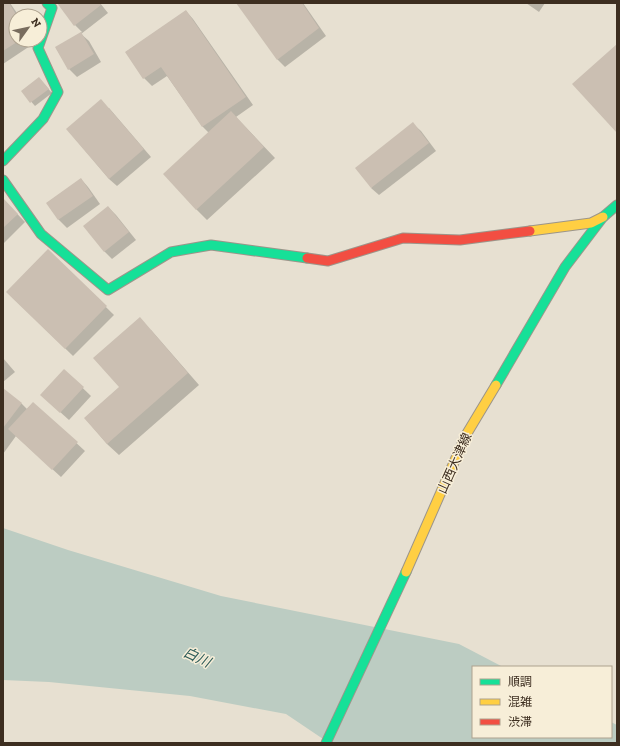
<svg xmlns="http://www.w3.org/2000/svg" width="620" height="746" viewBox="0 0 620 746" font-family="'Zilla Slab','Noto Sans JP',serif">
  <rect width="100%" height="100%" fill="#e7e0d1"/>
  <path fill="#bcccc2" d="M3,528l65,22 153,46 238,48 44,23h-30v70h138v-15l6,3v18h-288l-43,-29 -96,-18 -141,-14 -46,-2z"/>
  <g fill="#0003">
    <path d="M3,3h7l9,13h-3v24h19l1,2 -33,22z"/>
    <path d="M58,3h42l8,10 -27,21 8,7 12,21 -24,15 -8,-8 -13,-21 26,-16 -7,-7z"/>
    <path d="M237,3h66l23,33 -41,31 -7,-7z"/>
    <path d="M526,3h19l-6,9z"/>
    <path d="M186,11l7,8 60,86 -17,12 39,41 -68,62 -11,-11 13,-76 -6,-6 -36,-51 -15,10 -8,-8 -18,-26z"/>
    <path d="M39,78l13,15 -17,13 -13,-15z"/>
    <path d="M109,108l42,49 -34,29 -8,-7 -42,-50z"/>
    <path d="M413,124l8,7 15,20 -57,44 -8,-7z"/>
    <path d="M81,179l7,8 12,17 -33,24 -8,-8 -12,-17z"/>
    <path d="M3,199l22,23 -22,22z"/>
    <path d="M108,207l8,8 20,25 -24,19 -8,-8z"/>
    <path d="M48,250l66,65 -41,41 -66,-64z"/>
    <path d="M151,330l48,55 -80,70 -12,-11 -22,-26 35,-31z"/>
    <path d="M3,358l12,14 -12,10z"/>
    <path d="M64,370l27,26 -22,24 -20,-18z"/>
    <path d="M3,389l19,15 5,5 6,-6 52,48 -24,26 -45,-41 -13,18z"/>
  </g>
  <g fill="#cbbfb2">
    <path d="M3,3h6l8,13h-1v24h4l-17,11z"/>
    <path d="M57,3h42l2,2 -27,21z"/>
    <path d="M236,3h66l17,25 -42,32z"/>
    <path d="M186,10l60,87 -44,30 -41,-60 -18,12 -18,-27z"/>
    <path d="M81,32l13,22 -26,16 -13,-23z"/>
    <path d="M617,44v89l-45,-49z"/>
    <path d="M39,77l10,12 -19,14 -9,-12z"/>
    <path d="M101,99l43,50 -35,30 -43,-50z"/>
    <path d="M231,111l33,36 -68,63 -33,-36z"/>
    <path d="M413,122l16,21 -58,45 -16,-20z"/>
    <path d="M81,178l12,18 -35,24 -12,-17z"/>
    <path d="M3,198l15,16 -15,14z"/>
    <path d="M108,206l21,26 -25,20 -21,-26z"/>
    <path d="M48,249l59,57 -42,43 -59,-57z"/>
    <path d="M140,317l48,56 -81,71 -23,-26 35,-31 -26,-29z"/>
    <path d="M64,369l20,18 -24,26 -20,-18z"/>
    <path d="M3,388l19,15 -19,25z"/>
    <path d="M33,402l45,40 -26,28 -44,-41z"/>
  </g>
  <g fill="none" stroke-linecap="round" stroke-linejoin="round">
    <defs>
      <g id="fast">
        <path d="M3,161l40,-42 15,-27 -20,-44 14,-40 -5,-5"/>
        <path d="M3,180l38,54 67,56 63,-38 40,-7 96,13"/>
        <path d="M496,385l69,-118 38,-50 14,-12"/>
        <path d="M326,743l80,-171"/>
      </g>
      <g id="slow">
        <path d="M530,231l61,-8 12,-6"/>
        <path d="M406,572l60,-137 30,-50"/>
      </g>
      <path id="jam" d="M307,258l21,3 75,-23 57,2 70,-9"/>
    </defs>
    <use href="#fast" stroke="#9c958a" stroke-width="11"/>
    <use href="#slow" stroke="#9c958a" stroke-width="11"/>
    <use href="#jam" stroke="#9c958a" stroke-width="11"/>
    <use href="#fast" stroke="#16e098" stroke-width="9"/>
    <use href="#slow" stroke="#ffcf43" stroke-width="9"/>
    <use href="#jam" stroke="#f24e42" stroke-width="9"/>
  </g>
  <g text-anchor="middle" stroke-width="3" stroke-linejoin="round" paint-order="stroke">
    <g font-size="13" fill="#3d2e20" stroke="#f7eed8">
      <text transform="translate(454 463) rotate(-66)" y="5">山西大津線</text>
    </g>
    <g font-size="14" font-style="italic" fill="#2f5d5a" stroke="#f7eed8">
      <text transform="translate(197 657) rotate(25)" y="5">白川</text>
    </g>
  </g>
  <rect width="620" height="746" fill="none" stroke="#3d2e20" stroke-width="8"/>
  <rect x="472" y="666" width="140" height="72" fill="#f7eed8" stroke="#ada18e"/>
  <rect x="480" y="679" width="20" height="6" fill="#16e098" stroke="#ada18e"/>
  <text x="508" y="686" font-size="12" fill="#3d2e20">順調</text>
  <rect x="480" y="699" width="20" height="6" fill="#ffcf43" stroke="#ada18e"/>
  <text x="508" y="706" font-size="12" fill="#3d2e20">混雑</text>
  <rect x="480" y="719" width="20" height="6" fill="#f24e42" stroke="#ada18e"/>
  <text x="508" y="726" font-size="12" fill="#3d2e20">渋滞</text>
  <g transform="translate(28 28) rotate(57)"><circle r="19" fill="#f7eed8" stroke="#ada18e"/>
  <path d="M0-3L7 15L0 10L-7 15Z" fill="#786c5e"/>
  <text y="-6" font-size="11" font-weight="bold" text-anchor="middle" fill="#3d2e20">N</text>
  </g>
</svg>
